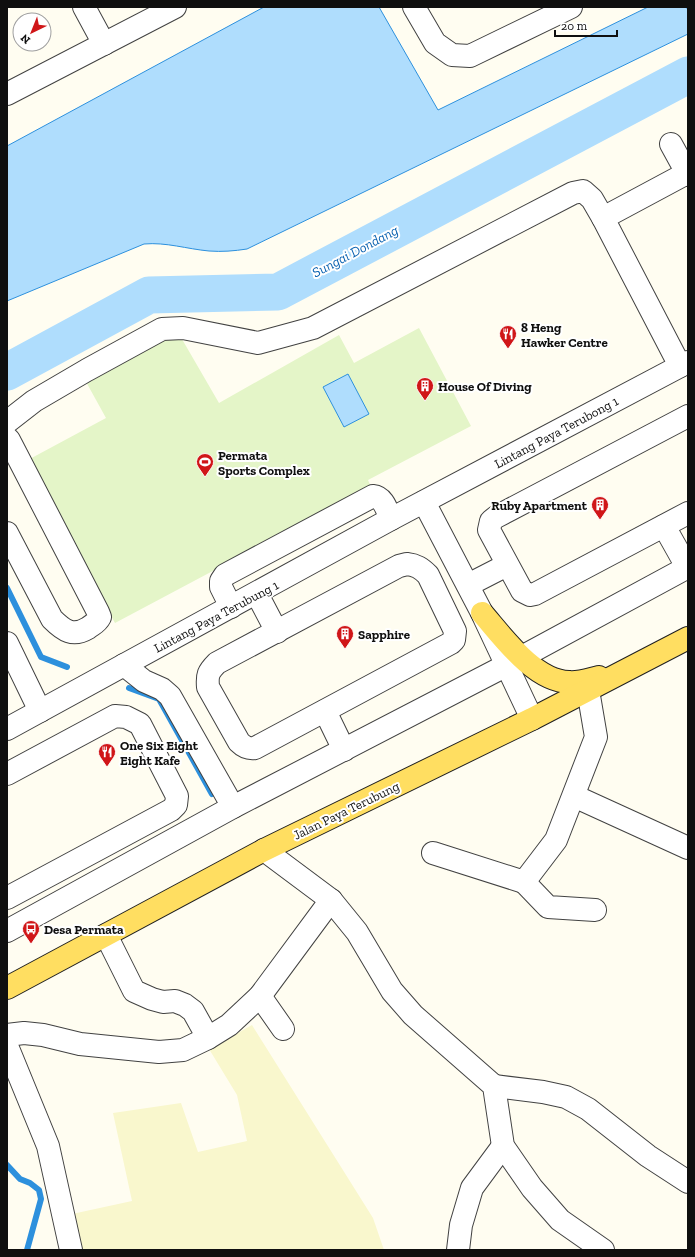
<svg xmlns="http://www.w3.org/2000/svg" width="695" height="1257" viewBox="0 0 695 1257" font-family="'Zilla Slab',serif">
  <rect width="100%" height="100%" fill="#fffdf1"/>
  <path fill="#f9f7cd" d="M252,1025l121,193 11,32h-305l-7,-36 60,-13 -19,-88 68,-10 17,49 49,-11 -10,-46 -28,-46z"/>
  <path fill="#e4f5c8" d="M419,328l52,98 -103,54 3,7 -256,136 -89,-162 80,-43 -21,-38 84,-46h10l40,69 120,-68 15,28z"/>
  <g fill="#afddfd" stroke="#2d90dd">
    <path d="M264,7h115l59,103 210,-103h38l2,3v24l-441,215c-13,2 -25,3 -38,2 -22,-2 -43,-9 -65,-7l-137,57v-155z"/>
    <path d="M348,374l21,40 -25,13 -21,-40z"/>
  </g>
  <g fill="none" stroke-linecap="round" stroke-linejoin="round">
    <g stroke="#2d90dd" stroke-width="6">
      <path d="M7,588l34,69 26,10"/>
      <path d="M129,688l30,11 53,95"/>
      <path d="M7,1165l13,14 10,4 9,7 2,9 -14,51"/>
    </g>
    <path stroke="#afddfd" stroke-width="37" d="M7,372l142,-77 129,-3 410,-217"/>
    <defs>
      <g id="minor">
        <path d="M84,7l20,37"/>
        <path d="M414,7l21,36 17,12 18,1 101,-49"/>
        <path d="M7,94l168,-87"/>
        <path d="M671,144l17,31"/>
        <path d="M680,366l-77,-148 84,-45"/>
        <path d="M688,416l-192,101 -5,4 -2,9 33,61 8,4 5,-1 153,-81"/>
        <path d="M7,422l27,-21 53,-31 75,-41 21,-1 75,15 55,-15 260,-135 10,-2 9,8 11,19"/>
        <path d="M7,438l2,2 89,172 2,5c-3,6 -7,7 -12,11 -15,9 -24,3 -36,-9l-45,-86"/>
        <path d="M424,502l58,111 50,106"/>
        <path d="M664,526l23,41"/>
        <path d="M407,564c9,1 14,4 21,11l27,56 -1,9 -3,3 -196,105c-7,1 -11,-1 -16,-6l-31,-55c-1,-12 0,-15 9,-24l182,-97z"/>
        <path d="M468,585l39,-20"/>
        <path d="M257,594l20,38"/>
        <path d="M231,607l-10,-20v-6l4,-6 148,-79c11,1 14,15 18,23"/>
        <path d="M7,643l33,68"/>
        <path d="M124,665l20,16 18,8 8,7 63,111"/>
        <path d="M325,711l19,39"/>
        <path d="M7,729l384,-210 297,-157"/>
        <path d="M7,774l108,-58 11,1 14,7 37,72 -1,9 -5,5 -164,88"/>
        <path d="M574,796l114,52"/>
        <path d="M264,850l67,50 26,32 35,59 21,24 81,71 9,60 29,42 28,32 43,30"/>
        <path d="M433,853l91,29 32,-42 40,-103 -8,-47"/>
        <path d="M524,882l24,25 47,3"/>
        <path d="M7,931l226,-124 274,-142 181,-98"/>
        <path d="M106,935l28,56 18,8 11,3 12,-1 10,4 8,6 15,27"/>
        <path d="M260,996l23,33"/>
        <path d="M7,1035l17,-2 19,2 37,9 79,8 24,-2 25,-12 21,-13 31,-29 71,-96"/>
        <path d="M7,1046l41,100 23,104"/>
        <path d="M494,1086l49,6 23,5 22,12 60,47 40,26"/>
        <path d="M458,1250l3,-25 11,-37 31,-42"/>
      </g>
      <g id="major">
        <path d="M482,613c21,24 52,68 87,69 9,1 21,-3 30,-5"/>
        <path d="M7,988l257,-138 268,-131 156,-81"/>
      </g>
    </defs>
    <use href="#minor" stroke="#424242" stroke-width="24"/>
    <use href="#major" stroke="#202020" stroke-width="24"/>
    <use href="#minor" stroke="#fff" stroke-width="22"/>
    <use href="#major" stroke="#ffde61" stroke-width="22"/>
  </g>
  <defs>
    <symbol id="restaurant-pin" viewBox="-11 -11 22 30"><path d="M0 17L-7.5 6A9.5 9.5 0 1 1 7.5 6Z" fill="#d01618" stroke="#fff"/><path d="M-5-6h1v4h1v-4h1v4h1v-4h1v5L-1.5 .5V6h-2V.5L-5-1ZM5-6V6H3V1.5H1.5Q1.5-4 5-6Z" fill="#fff"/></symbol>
    <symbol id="building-pin" viewBox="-11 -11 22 30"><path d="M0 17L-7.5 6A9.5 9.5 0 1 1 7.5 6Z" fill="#d01618" stroke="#fff"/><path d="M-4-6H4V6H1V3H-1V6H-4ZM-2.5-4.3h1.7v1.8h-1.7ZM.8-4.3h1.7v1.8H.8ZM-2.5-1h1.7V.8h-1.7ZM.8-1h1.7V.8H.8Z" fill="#fff"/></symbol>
    <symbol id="stadium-pin" viewBox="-11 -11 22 30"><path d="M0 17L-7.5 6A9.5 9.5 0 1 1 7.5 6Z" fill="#d01618" stroke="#fff"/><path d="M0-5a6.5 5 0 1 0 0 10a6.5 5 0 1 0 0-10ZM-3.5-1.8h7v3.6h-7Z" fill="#fff"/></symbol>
    <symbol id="bus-pin" viewBox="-11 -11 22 30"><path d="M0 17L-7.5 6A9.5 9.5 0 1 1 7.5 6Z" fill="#d01618" stroke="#fff"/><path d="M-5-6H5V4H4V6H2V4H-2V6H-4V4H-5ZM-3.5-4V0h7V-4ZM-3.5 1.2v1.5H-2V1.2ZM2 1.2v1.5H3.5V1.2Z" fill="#fff"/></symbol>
  </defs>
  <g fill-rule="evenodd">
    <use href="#restaurant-pin" x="498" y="324" width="20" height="27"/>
    <use href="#building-pin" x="415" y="376" width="20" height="27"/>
    <use href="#stadium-pin" x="195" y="452" width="20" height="27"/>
    <use href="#building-pin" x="590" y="495" width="20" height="27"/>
    <use href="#building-pin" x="335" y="624" width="20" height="27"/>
    <use href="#restaurant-pin" x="97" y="742" width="20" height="27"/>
    <use href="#bus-pin" x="21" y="919" width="20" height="27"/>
  </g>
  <g text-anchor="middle" stroke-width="4" stroke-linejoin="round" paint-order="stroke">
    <g font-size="13" font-weight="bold" fill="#0f0f0f" stroke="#fff" text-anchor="start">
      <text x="521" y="332">8 Heng<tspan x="521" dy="15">Hawker Centre</tspan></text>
      <text x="438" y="391">House Of Diving</text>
      <text x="218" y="460">Permata<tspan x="218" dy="15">Sports Complex</tspan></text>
      <text x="587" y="510" text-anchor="end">Ruby Apartment</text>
      <text x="358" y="639">Sapphire</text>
      <text x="120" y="750">One Six Eight<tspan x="120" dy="15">Eight Kafe</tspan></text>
      <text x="44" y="934">Desa Permata</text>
    </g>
    <g font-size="13" fill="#0f0f0f" stroke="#fff">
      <text transform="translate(556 432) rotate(-28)" y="5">Lintang Paya Terubong 1</text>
      <text transform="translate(216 616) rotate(-28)" y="5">Lintang Paya Terubung 1</text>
      <text transform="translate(346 810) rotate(-26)" y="5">Jalan Paya Terubung</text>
    </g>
    <g font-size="14" font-style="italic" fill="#0961b0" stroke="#fff">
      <text transform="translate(355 251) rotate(-28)" y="5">Sungai Dondang</text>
    </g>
  </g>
  <rect width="695" height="1257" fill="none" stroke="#0f0f0f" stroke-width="16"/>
  <g transform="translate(32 32) rotate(223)"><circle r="19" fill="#ffffff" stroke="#9f9f9f"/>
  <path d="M0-3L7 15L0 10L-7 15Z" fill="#d01618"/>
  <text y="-6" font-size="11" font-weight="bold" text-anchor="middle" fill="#0f0f0f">N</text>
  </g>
  <path d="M555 30v6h62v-6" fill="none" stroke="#0f0f0f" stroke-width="2"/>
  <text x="561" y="30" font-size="12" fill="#0f0f0f" stroke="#ffffff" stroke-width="3" paint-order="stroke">20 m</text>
</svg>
